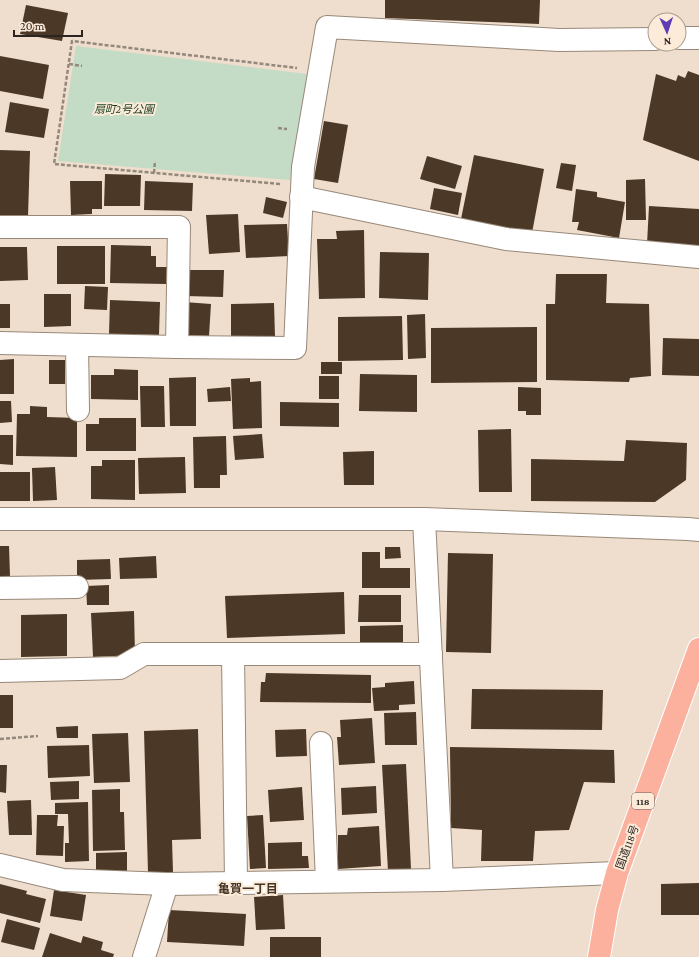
<svg xmlns="http://www.w3.org/2000/svg" width="699" height="957" viewBox="0 0 699 957" font-family="'Crimson Pro','Noto Sans JP',serif">
  <rect width="100%" height="100%" fill="#efdecd"/>
  <path fill="#c4dbc6" d="M76,46l231,28 -17,106 -232,-19z"/>
  <g fill="#4c3827">
    <path d="M385,0h155l-1,24 -154,-6z"/>
    <path d="M26,5l42,8 -6,28 -42,-7z"/>
    <path d="M0,56l49,9 -6,34 -43,-8z"/>
    <path d="M688,71l11,4v86l-56,-21 13,-66 20,7 2,-6 7,3z"/>
    <path d="M10,102l39,7 -5,29 -39,-6z"/>
    <path d="M324,121l24,4 -10,58 -24,-4z"/>
    <path d="M0,150l30,1 -2,66 -28,-1z"/>
    <path d="M474,155l70,14 -12,64 -71,-14z"/>
    <path d="M427,156l35,10 -7,23 -35,-10z"/>
    <path d="M561,163l15,2 -4,26 -16,-3z"/>
    <path d="M105,174l36,1 -1,31h-36z"/>
    <path d="M645,179l1,41h-20v-40z"/>
    <path d="M70,181h32v28h-10v5l-21,1z"/>
    <path d="M145,181l48,2 -1,28 -48,-1z"/>
    <path d="M434,188l28,5 -4,22 -28,-6z"/>
    <path d="M576,189l21,3v5l28,5 -6,36 -42,-8 2,-8h-7z"/>
    <path d="M266,197l21,5 -4,16 -20,-5z"/>
    <path d="M649,206l50,3v38l-52,-3z"/>
    <path d="M238,214l2,38 -31,2 -3,-39z"/>
    <path d="M287,224l2,32 -43,2 -2,-33z"/>
    <path d="M364,230l1,68 -46,1 -2,-60h20l-1,-8z"/>
    <path d="M111,245l40,1v10h5v11h11l-1,17 -56,-1z"/>
    <rect x="57" y="246" width="48" height="38"/>
    <path d="M0,247h27l1,33 -28,1z"/>
    <path d="M380,252l49,1 -1,47 -49,-2z"/>
    <path d="M186,270h38l-1,27 -38,-1z"/>
    <path d="M556,274h51l-1,29 43,1 2,72 -21,2 -1,4 -83,-2v-76h9z"/>
    <path d="M85,286l23,1 -1,23 -23,-1z"/>
    <path d="M44,294h27v32l-27,1z"/>
    <path d="M110,300l50,2 -1,33 -50,-1z"/>
    <path d="M184,302l27,2 -2,32 -21,-1z"/>
    <path d="M274,303l1,34h-44v-33z"/>
    <rect x="0" y="304" width="10" height="24"/>
    <path d="M425,314l1,44 -18,1 -1,-44z"/>
    <path d="M402,316l1,44 -65,1v-44z"/>
    <path d="M537,327v55l-106,1v-55z"/>
    <path d="M663,338l36,1v37l-37,-1z"/>
    <path d="M14,359v35h-14v-34z"/>
    <rect x="49" y="360" width="16" height="24"/>
    <rect x="321" y="362" width="21" height="12"/>
    <path d="M114,369l24,1v30l-47,-1v-24h23z"/>
    <path d="M360,374l57,1v37l-58,-1z"/>
    <rect x="319" y="376" width="20" height="23"/>
    <path d="M196,377v49h-26l-1,-48z"/>
    <path d="M250,378v4l11,-1 1,47 -29,1 -2,-50z"/>
    <path d="M140,386h24l1,41h-24z"/>
    <path d="M230,387l1,14 -23,1 -1,-13z"/>
    <path d="M518,387l23,1v27h-15v-4h-8z"/>
    <path d="M0,401h11l1,21 -12,1z"/>
    <path d="M280,402l59,1v24l-59,-1z"/>
    <path d="M30,406l17,1v10l30,1v39l-61,-1 1,-42h13z"/>
    <path d="M99,418h37v33h-50v-27h13z"/>
    <path d="M511,429l1,63h-33l-1,-62z"/>
    <path d="M262,434l2,24 -29,2 -2,-24z"/>
    <path d="M0,435h13v30l-13,-1z"/>
    <path d="M226,436l1,39h-7v13h-26l-1,-51z"/>
    <path d="M626,440l61,3 -1,37 -31,22 -124,-1v-42l93,2z"/>
    <path d="M374,451v34h-30l-1,-33z"/>
    <path d="M185,457l1,36 -47,1 -1,-36z"/>
    <path d="M102,460h33v40l-44,-1v-33h11z"/>
    <path d="M55,467l2,33 -24,1 -1,-33z"/>
    <rect x="0" y="472" width="30" height="29"/>
    <path d="M0,546h9l1,30h-10z"/>
    <path d="M385,547h15l1,11 -16,1z"/>
    <path d="M362,552h18v16h30v20h-48z"/>
    <path d="M448,553l45,1 -2,99 -45,-1z"/>
    <path d="M156,556l1,22 -37,1 -1,-21z"/>
    <path d="M110,559l1,20 -34,1v-20z"/>
    <path d="M109,585v20h-22l-1,-19z"/>
    <path d="M344,592l1,42 -118,4 -2,-42z"/>
    <path d="M359,595h42v27h-43z"/>
    <path d="M134,611l1,44 -42,2 -2,-44z"/>
    <path d="M67,614v42l-46,1v-42z"/>
    <path d="M403,625v19l-43,1v-19z"/>
    <path d="M266,673l105,2v28l-111,-1 1,-20h4z"/>
    <path d="M414,681l1,23 -16,1v5l-25,1 -2,-23 13,-1v-4z"/>
    <path d="M472,689l131,1 -1,40 -131,-1z"/>
    <rect x="0" y="695" width="13" height="33"/>
    <path d="M416,712l1,33h-32l-1,-32z"/>
    <path d="M372,718l3,45 -36,2 -2,-28h4l-1,-17z"/>
    <path d="M78,726v12h-21l-1,-11z"/>
    <path d="M198,729l3,110 -29,1 1,32h-25l-4,-141z"/>
    <path d="M306,729l1,27 -31,1 -1,-27z"/>
    <path d="M128,733l2,49 -36,1 -2,-49z"/>
    <path d="M89,745l1,31 -42,2 -1,-32z"/>
    <path d="M450,747l164,3 1,33 -31,-1 -15,48 -34,1 -2,30h-52l1,-31 -31,-2z"/>
    <path d="M406,764l5,105 -23,2 -6,-106z"/>
    <path d="M0,765h7l-1,28 -6,-1z"/>
    <path d="M79,781v18l-28,1 -1,-18z"/>
    <path d="M376,786l1,27 -35,2 -1,-27z"/>
    <path d="M302,787l2,33 -34,2 -2,-32z"/>
    <path d="M120,789v23h4l1,38 -32,1 -1,-61z"/>
    <path d="M31,800l1,35h-23l-2,-34z"/>
    <path d="M88,802l1,59 -24,1v-19h4l-1,-29h-13v-11z"/>
    <path d="M37,815h21l-1,11h7l-1,30 -27,-1z"/>
    <path d="M263,815l3,53 -16,1 -3,-53z"/>
    <path d="M379,826l2,40 -43,3v-34h9l1,-7z"/>
    <path d="M302,842v14h6l1,12 -41,1v-26z"/>
    <path d="M127,852v20l-31,1v-20z"/>
    <path d="M699,883v32h-38v-31z"/>
    <path d="M0,884l27,7 -1,3 20,5 -6,24 -40,-10z"/>
    <path d="M54,890l32,5 -4,26 -32,-5z"/>
    <path d="M283,895l2,34 -29,1 -2,-33z"/>
    <path d="M169,910l77,4 -2,32 -77,-4z"/>
    <path d="M7,919l33,9 -6,22 -33,-8z"/>
    <path d="M50,933l31,10 2,-7 20,6 -2,8 13,4 -1,3h-71z"/>
    <rect x="270" y="937" width="51" height="20"/>
  </g>
  <g fill="none" stroke-linecap="round" stroke-linejoin="round">
    <defs>
      <g id="minor">
        <path d="M679,38h20"/>
        <path d="M301,197l205,42 193,18"/>
        <path d="M0,227h179l-2,120"/>
        <path d="M0,343l177,4 118,1 8,-181 24,-140 232,13 96,-1"/>
        <path d="M77,345l1,65"/>
        <path d="M0,519h424l264,10 11,1"/>
        <path d="M424,519l18,361"/>
        <path d="M0,588l77,-1"/>
        <path d="M233,654l3,228"/>
        <path d="M0,671l120,-3 24,-14h287"/>
        <path d="M321,743l6,138"/>
        <path d="M0,865l63,15 104,4 275,-4 175,-7"/>
        <path d="M144,957l23,-73"/>
      </g>
      <path id="highway" d="M599,957l8,-47 10,-37 82,-224"/>
    </defs>
    <use href="#minor" stroke="#988879" stroke-width="24"/>
    <use href="#highway" stroke="#fff" stroke-width="24"/>
    <g stroke="#94887c" stroke-width="2.5" stroke-dasharray="4 2" stroke-linecap="butt">
      <path d="M69,64l13,2"/>
      <path d="M278,128l9,1"/>
      <path d="M154,173l1,-12"/>
      <path d="M280,184l-226,-20 18,-123 225,27"/>
      <path d="M0,739l38,-3"/>
    </g>
    <use href="#minor" stroke="#fff" stroke-width="22"/>
    <use href="#highway" stroke="#fcb19e" stroke-width="22"/>
  </g>
  <g text-anchor="middle" stroke-width="4" stroke-linejoin="round" paint-order="stroke">
    <rect fill="#fdebda" stroke="#6b6057" stroke-width="1" x="632" y="793" width="22" height="16" rx="3"/>
    <g font-size="10" font-weight="bold" fill="#2c251f">
      <text x="643" y="805">118</text>
    </g>
    <g font-size="11" font-style="italic" fill="#163c1d" stroke="#fdebda">
      <text x="124" y="113">扇町2号公園</text>
    </g>
    <g font-size="11" fill="#2c251f" stroke="#fdebda">
      <text transform="translate(627 847) rotate(-70)" y="4">国道118号</text>
    </g>
    <g font-size="12" font-weight="bold" fill="#433528" stroke="#fdebda">
      <text x="248" y="893">亀賀一丁目</text>
    </g>
  </g>
  <g transform="translate(667 32) rotate(177)"><circle r="19" fill="#fdebda" stroke="#a99c8f"/>
  <path d="M0-3L7 15L0 10L-7 15Z" fill="#5e3cb4"/>
  <text y="-6" font-size="11" font-weight="bold" text-anchor="middle" fill="#2c251f">N</text>
  </g>
  <path d="M14 30v6h68v-6" fill="none" stroke="#2c251f" stroke-width="2"/>
  <text x="20" y="30" font-size="12" fill="#2c251f" stroke="#fdebda" stroke-width="3" paint-order="stroke">20 m</text>
</svg>
